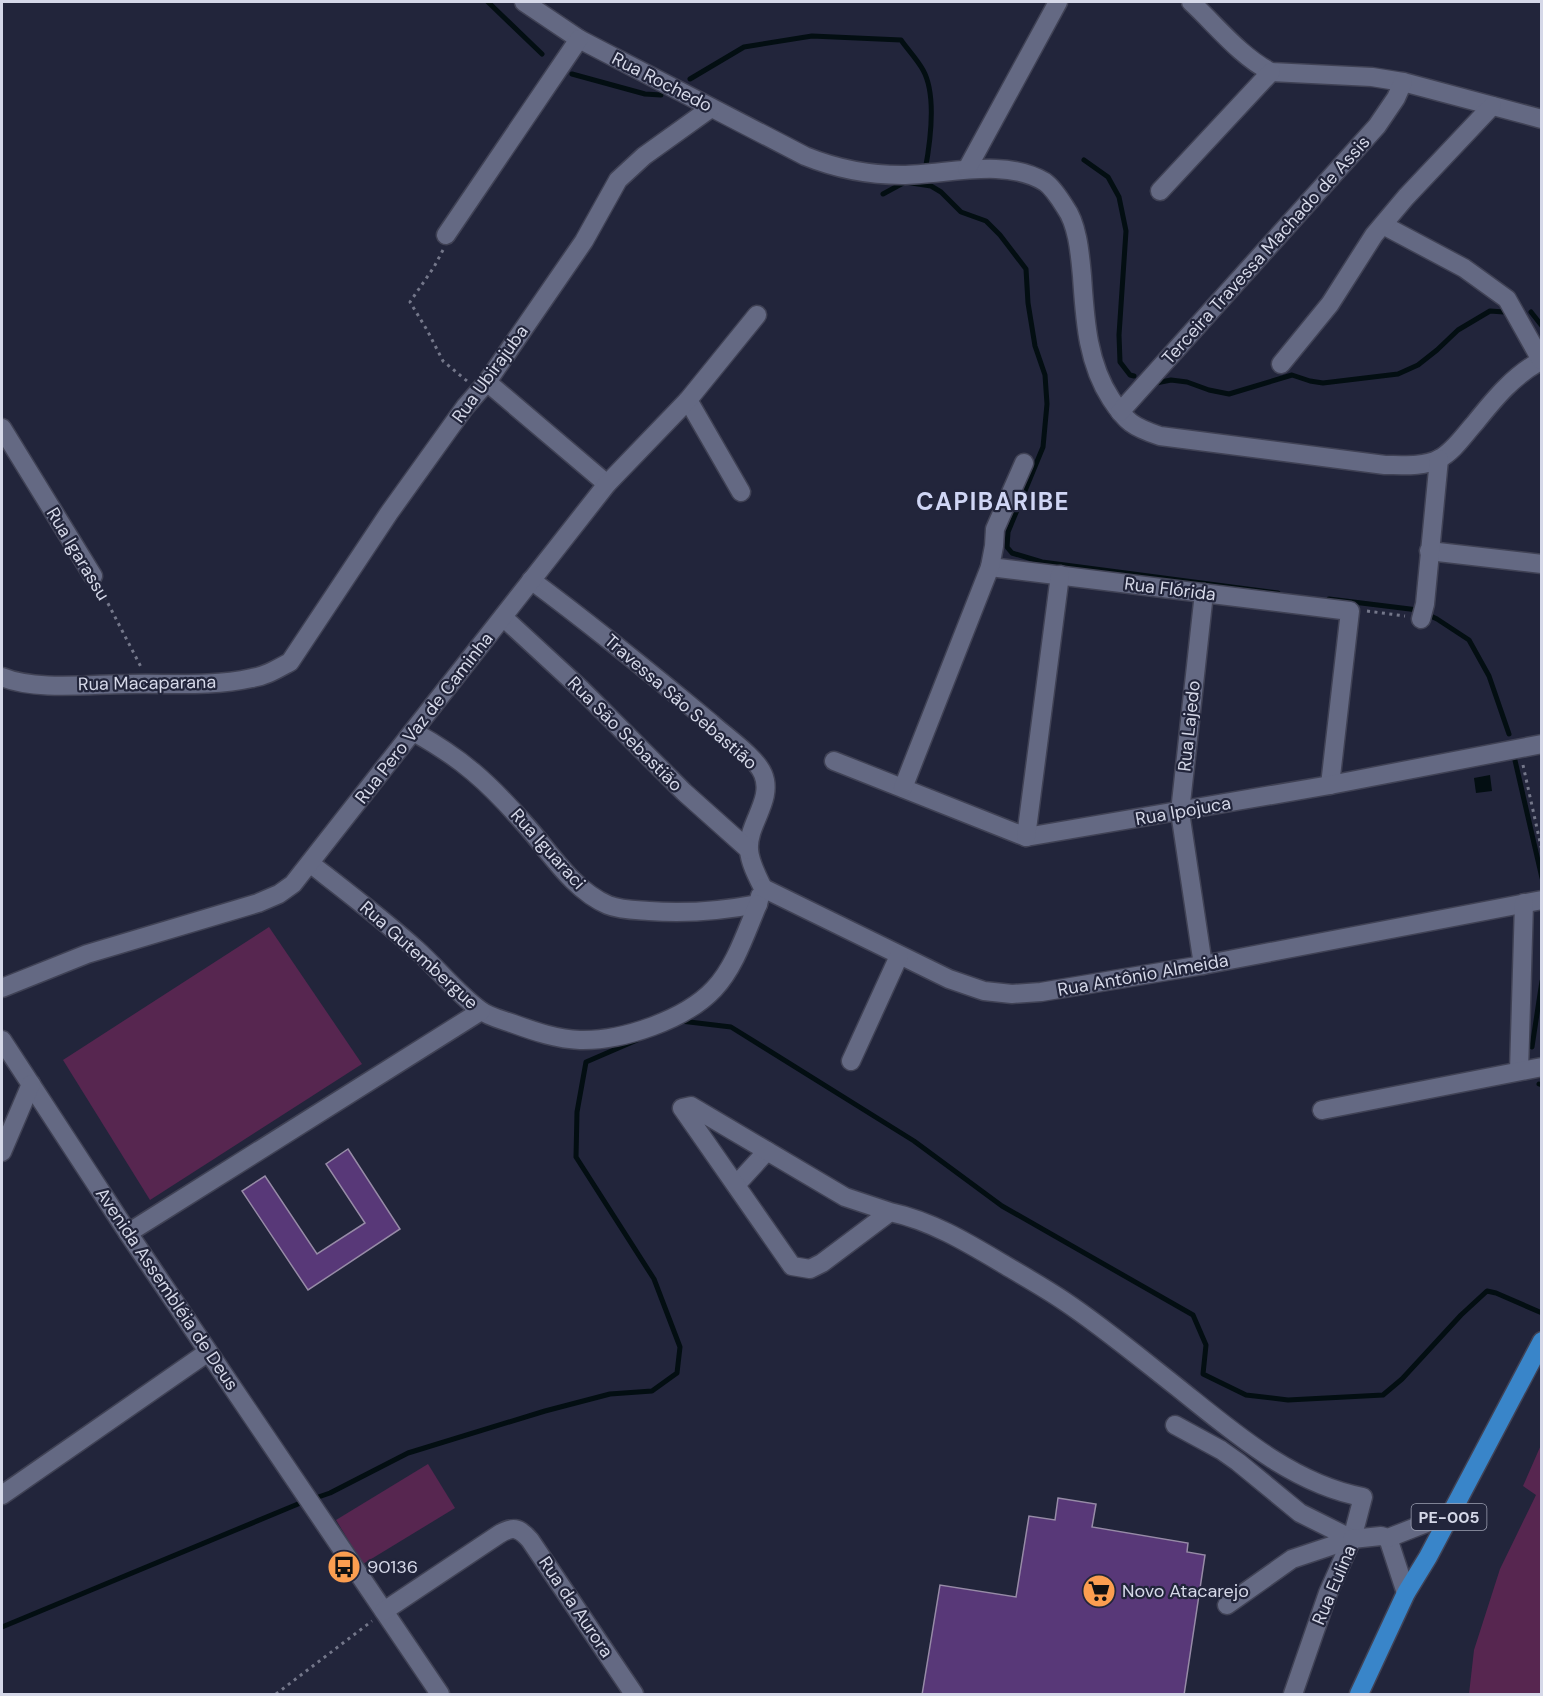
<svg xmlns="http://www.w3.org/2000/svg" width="1543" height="1696" viewBox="0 0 1543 1696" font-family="'DM Sans',sans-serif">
  <rect width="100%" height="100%" fill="#22253b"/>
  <g fill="#572650">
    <path d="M269,927l93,137 -212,136 -87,-140z"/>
    <path d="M1541,1445v249h-72l5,-44 26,-81 36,-74 -13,-9z"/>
    <path d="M428,1464l27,44 -92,56 -27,-44z"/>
  </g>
  <path fill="#030e12" d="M1490,775l2,16 -16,2 -2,-15z"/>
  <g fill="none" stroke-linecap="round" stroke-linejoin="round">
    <g stroke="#030e12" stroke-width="5">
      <path d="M488,2l54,52"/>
      <path d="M572,74l73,20 16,1"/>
      <path d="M690,79l54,-32 68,-11 89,4c7,10 16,19 22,30 14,25 7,74 2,101"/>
      <path d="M1084,160l24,17 11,20 7,34 -7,104 1,27 10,13 4,1"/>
      <path d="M883,194l22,-12 26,4 10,6 20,20 25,9 14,14 26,34 2,34 7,43 10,29 2,29 -4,43 -35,85 -1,15 5,6 30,9 236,31"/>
      <path d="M1531,312l11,14"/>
      <path d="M1156,383l15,-3 16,2 22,8 20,4 63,-19 18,6 13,2 75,-9 20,-9 19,-15 21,-20 32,-19 14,1"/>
      <path d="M1329,599l89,11 19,9 32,21 20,36 20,58"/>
      <path d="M1514,756l28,122"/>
      <path d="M681,1021l50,6 183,114 88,65 191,109 13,30 -3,29 43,21 42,5 95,-5 19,-16 59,-64 26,-24 9,2 46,20"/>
      <path d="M1532,1047l10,-66"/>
      <path d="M1539,1084l3,1"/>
      <path d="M2,1627l296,-123 32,-11 78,-40 137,-42 65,-17 42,-3 25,-18 3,-26 -26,-68 -78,-122 1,-45 9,-50 51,-22"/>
    </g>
  </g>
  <g fill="#583878" stroke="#978ba7" stroke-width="1.5">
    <path d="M348,1149l52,80 -92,61 -66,-99 23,-15 52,78 48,-31 -39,-59z"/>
    <path d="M1058,1498l38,6 -4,23 96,16 -1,9 18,3 -21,140h-262l18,-110 76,12 13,-81 26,4z"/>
  </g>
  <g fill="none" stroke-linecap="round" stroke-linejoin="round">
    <defs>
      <g id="minor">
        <path d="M524,2l55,37 226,117c32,13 62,19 97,19 44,0 102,-18 143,7 7,5 15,17 20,25 13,18 15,48 17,69 3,43 5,86 29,123 15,23 22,28 49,37l225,29c16,0 39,2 54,-6 15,-8 25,-24 36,-36 20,-25 39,-48 67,-63"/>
        <path d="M1191,2c25,23 49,54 80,70l101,5 31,5 139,37"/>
        <path d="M967,169l91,-167"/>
        <path d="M1160,191l111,-119"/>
        <path d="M1383,225l81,43 43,31 34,61"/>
        <path d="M446,235l133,-196"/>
        <path d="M1281,364l49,-60 44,-69 32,-38 86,-91"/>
        <path d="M487,382l120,102"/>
        <path d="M688,400l53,92"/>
        <path d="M1120,412l257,-286 19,-28 7,-16"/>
        <path d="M2,428l91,148"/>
        <path d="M1429,551l113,13"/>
        <path d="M990,567l360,44 -20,174"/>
        <path d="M531,580c62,46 121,94 180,143 14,13 45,34 52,51 11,26 -16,50 -14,76 1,13 8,26 14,38"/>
        <path d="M503,617l78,72 103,103 65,58"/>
        <path d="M1421,619l4,-15 14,-145"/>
        <path d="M2,677c33,14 90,7 127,7 41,-1 82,3 123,-6 14,-2 25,-9 38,-16l99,-149 76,-106 22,-25 97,-141 34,-61 26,-24 67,-48"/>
        <path d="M414,732c47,26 74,50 109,90 26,28 48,67 85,83 12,5 27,5 41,6 37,3 72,0 109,-7l2,-8"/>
        <path d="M834,761l192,76 304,-52 212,-41"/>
        <path d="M903,788l87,-221 4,-21 1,-17 29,-66"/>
        <path d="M1026,837l34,-262"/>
        <path d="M311,864c36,28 73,56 106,86 20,18 42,45 63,60 9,7 23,10 34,14 22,8 43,15 66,16 42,1 105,-20 134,-51 21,-22 32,-57 44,-85"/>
        <path d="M763,888l186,91 35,12 28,3 29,-2 162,-27 339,-65"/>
        <path d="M1203,965l-23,-153 24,-219"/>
        <path d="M2,988l85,-34 171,-51 21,-9 14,-10 314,-400 81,-84 69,-85"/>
        <path d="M2,1040l126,193 312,461"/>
        <path d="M851,1061l48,-105"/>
        <path d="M1519,1071l5,-168"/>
        <path d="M1322,1110l220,-43"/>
        <path d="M2,1152l29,-68"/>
        <path d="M736,1185l31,-34"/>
        <path d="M890,1212l-45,-15 -154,-91 -9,2 110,158 18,3 12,-6 68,-51c42,9 78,31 115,53 20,12 40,23 59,36 39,26 76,57 113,86 55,44 115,97 186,110l-11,42 -24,54 -35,101"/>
        <path d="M128,1233l353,-222"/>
        <path d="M1175,1425l46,25 17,12 62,51 52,26 -60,20 -65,46"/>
        <path d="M2,1495l206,-143"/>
        <path d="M1388,1538l18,55"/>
        <path d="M1352,1539l29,-3 7,2 64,-25"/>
        <path d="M384,1611l114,-76c14,-9 21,-8 32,5l104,154"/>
      </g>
      <path id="major" d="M1359,1694l47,-101 22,-36 114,-216"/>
    </defs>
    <use href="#minor" stroke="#404255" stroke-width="21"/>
    <use href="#major" stroke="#404255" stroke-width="21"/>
    <g stroke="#74778a" stroke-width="3" stroke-dasharray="3 4.5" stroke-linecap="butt">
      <path d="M443,250l-9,17 -24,35 17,28 16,31 24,20"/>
      <path d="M101,590l40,77"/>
      <path d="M1367,611l38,5"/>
      <path d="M1523,765l19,86"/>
      <path d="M276,1694l96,-73"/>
    </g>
    <use href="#minor" stroke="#646983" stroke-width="18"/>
    <use href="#major" stroke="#3985c9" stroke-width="18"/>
  </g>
  <defs>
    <symbol id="bus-disc" viewBox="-11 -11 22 22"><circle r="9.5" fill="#fb9e50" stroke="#22253b"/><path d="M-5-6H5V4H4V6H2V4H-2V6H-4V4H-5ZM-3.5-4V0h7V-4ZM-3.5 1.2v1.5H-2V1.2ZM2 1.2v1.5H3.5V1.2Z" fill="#111"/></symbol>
    <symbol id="supermarket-disc" viewBox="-11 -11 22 22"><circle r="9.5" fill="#fb9e50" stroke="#22253b"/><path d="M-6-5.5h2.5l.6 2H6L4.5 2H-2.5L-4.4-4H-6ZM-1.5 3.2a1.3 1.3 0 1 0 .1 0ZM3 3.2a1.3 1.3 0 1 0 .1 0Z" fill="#111"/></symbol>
  </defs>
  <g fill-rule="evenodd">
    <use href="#bus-disc" x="325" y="1548" width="38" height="38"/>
    <use href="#supermarket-disc" x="1080" y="1572" width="38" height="38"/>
  </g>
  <g text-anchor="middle" stroke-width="4.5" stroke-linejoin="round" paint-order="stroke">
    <rect fill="#22253b" stroke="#9fa2b4" stroke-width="1.5" x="1411.5" y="1504" width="75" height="26" rx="4.5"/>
    <g font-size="16" font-weight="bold" fill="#d5d8e8">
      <text x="1449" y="1523">PE-005</text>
    </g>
    <g font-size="18" fill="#d5d8e8" stroke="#22253b">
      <text transform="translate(662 82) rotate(27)" y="6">Rua Rochedo</text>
      <text transform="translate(1266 250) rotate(-48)" y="6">Terceira Travessa Machado de Assis</text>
      <text transform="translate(490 374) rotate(-54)" y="6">Rua Ubirajuba</text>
      <text transform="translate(78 554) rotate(59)" y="6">Rua Igarassu</text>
      <text transform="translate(1170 589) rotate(7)" y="6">Rua Flórida</text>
      <text transform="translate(147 683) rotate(-1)" y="6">Rua Macaparana</text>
      <text transform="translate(681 702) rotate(41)" y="6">Travessa São Sebastião</text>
      <text transform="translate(424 718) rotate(-52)" y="6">Rua Pero Vaz de Caminha</text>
      <text transform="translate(1189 726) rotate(-84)" y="6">Rua Lajedo</text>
      <text transform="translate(625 734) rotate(45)" y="6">Rua São Sebastião</text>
      <text transform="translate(1183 811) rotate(-10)" y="6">Rua Ipojuca</text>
      <text transform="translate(548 849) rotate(48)" y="6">Rua Iguaraci</text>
      <text transform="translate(419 955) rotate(42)" y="6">Rua Gutembergue</text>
      <text transform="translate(1143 975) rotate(-10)" y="6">Rua Antônio Almeida</text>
      <text transform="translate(167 1289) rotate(56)" y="6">Avenida Assembléia de Deus</text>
      <text transform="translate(1334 1585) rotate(-67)" y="6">Rua Eulina</text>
      <text transform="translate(576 1607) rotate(56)" y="6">Rua da Aurora</text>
    </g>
    <g font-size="18" fill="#d5d8e8" stroke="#22253b" text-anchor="start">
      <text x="367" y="1573">90136</text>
      <text x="1122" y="1597">Novo Atacarejo</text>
    </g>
    <g font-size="24" font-weight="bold" letter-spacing="1.5" fill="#d0d6f5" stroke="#22253b">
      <text x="993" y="510">CAPIBARIBE</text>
    </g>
  </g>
  <rect width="1543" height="1696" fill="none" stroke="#d5d8e8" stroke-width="6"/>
</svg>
